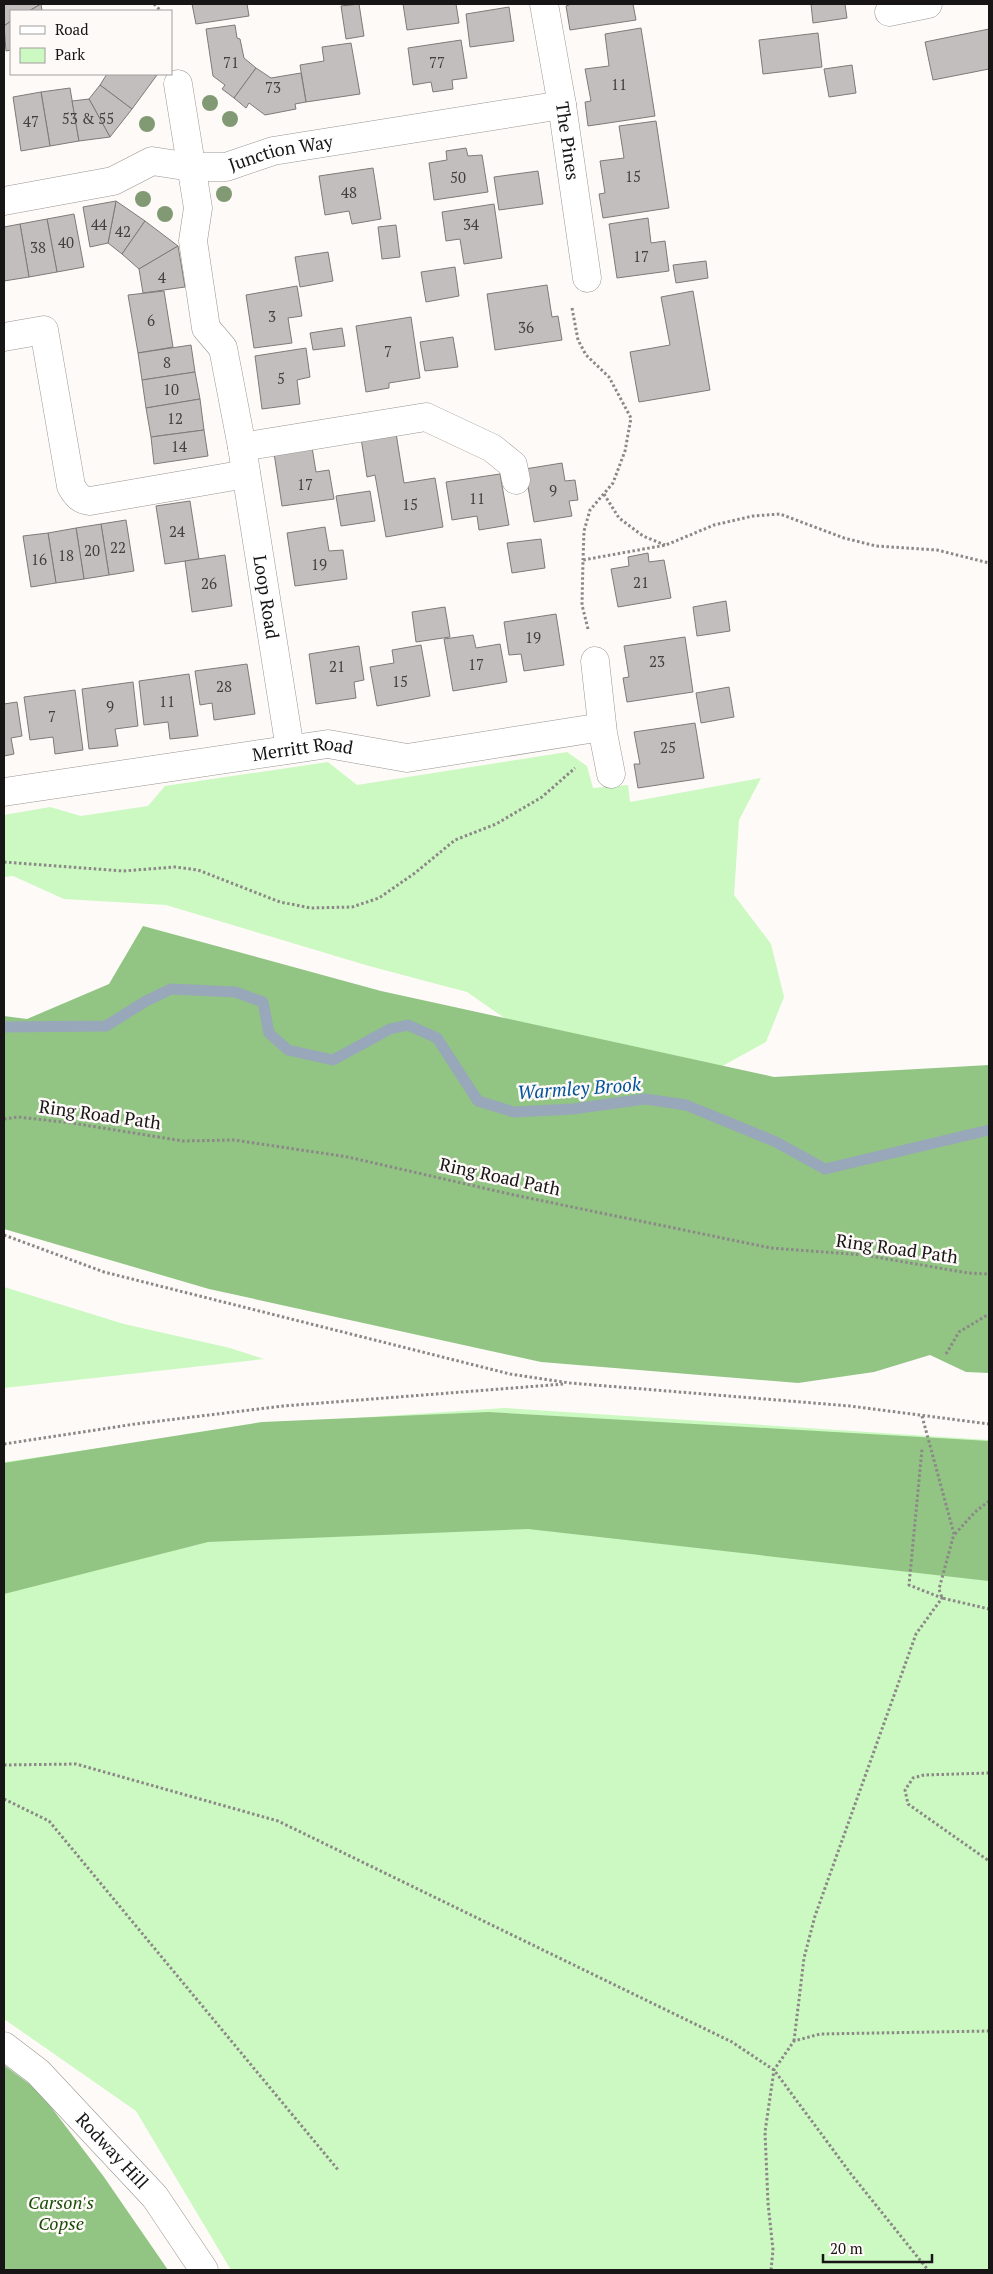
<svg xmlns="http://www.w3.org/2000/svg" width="993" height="2274" viewBox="0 0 993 2274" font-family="'PT Serif',serif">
  <rect width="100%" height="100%" fill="#fefaf8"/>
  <g fill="#ccf8c1">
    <path d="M567,752l20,14 6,22 35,-3 2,17 131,-24 -22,42 -5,75 37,49 13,53 -18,45 -58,32 -166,-30 -75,-52 -98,-26 -203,-61 -102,-6 -51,-23 -9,1v-62l46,-8 31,9 67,-10 17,-20 163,-24 29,23z"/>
    <path d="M4,1287l120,37 106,24 34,11 -260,29z"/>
    <path d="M505,1408l484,32v830h-758l-95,-159 -132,-92v-557l262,-38z"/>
  </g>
  <g fill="#92c584">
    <path d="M143,926l238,65 393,86 215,-12v308l-23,-1 -36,-17 -56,17 -76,11 -257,-21 -332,-73 -205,-60v-213l23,3 82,-35z"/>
    <path d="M488,1412l501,29v140l-461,-52 -320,13 -204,52v-131l258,-41z"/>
    <path d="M4,2065l35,26 65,86 64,93h-164z"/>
  </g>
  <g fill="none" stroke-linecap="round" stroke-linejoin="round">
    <path stroke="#98a7b9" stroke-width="11" d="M4,1027l102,-1 40,-25 25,-12 64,3 28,10 6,31 19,17 45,10 57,-31 18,-4 29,13 41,63 36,11 58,-3 73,-10 41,6 90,37 49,27 164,-39"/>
  </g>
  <g fill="#c2bebd" stroke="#7e7a78">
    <path d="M4,4h37l-12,7h-18v10l-7,5z"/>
    <path d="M41,4l1,7h-13z"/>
    <path d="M192,4h55l2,12 -53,8z"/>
    <path d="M359,4l5,32 -18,3 -5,-33z"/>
    <path d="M403,4h53l3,19 -52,7z"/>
    <path d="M571,4h62l3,16 -66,10 -4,-24z"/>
    <path d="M811,4h34l2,14 -34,5z"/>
    <path d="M509,7l5,34 -44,6 -4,-33z"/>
    <path d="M11,21v29l-5,1 -2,-25z"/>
    <path d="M235,25l2,13 3,1 4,19 12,10 -22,30 -12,-9 3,-4 -12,-9 -7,-47z"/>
    <path d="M641,28l14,88 -67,10 -3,-24 6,-1 -6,-32 24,-3 -4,-32z"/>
    <path d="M989,29v40l-56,11 -8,-38z"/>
    <path d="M818,33l4,34 -59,7 -4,-34z"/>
    <path d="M461,40l6,38 -15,2 1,9 -20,3 -2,-10 -18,3 -5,-37z"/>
    <path d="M351,43l9,51 -54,8 -6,-37 24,-4 -2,-14z"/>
    <path d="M852,65l4,28 -27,4 -5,-28z"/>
    <path d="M256,68l15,10 30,-5 5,29 -11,2 1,5 -31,6 -16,-12 -3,5 -12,-10z"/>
    <path d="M107,74h43l7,1 -25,34 -32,-24z"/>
    <path d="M100,85l32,24 -22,28 -21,-38z"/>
    <path d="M70,88l9,53 -29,5 -9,-54z"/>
    <path d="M41,92l9,54 -29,5 -8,-54z"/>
    <path d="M89,99l21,38 -31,4 -7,-40z"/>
    <path d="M656,121l13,87 -66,10 -4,-24 6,-1 -5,-32 24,-3 -5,-32z"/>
    <path d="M466,148l2,8 14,-1 6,37 -54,8 -5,-37 18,-3 -1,-9z"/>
    <path d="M373,168l8,51 -29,5 -3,-13 -24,4 -6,-39z"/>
    <path d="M538,171l5,33 -44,6 -5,-33z"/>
    <path d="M116,201l29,20 -23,33 -14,-11z"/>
    <path d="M116,201l-8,42 -18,4 -7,-40z"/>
    <path d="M494,204l8,54 -38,6 -4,-25 -14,2 -4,-29z"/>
    <path d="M74,214l10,53 -27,5 -10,-53z"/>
    <path d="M648,218l3,25 14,-2 4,30 -52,7 -8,-54z"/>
    <path d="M47,219l10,53 -28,5 -9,-53z"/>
    <path d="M145,221l33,25 -39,23 -17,-15z"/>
    <path d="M20,224l9,53 -25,4v-54z"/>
    <path d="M396,225l4,32 -18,2 -4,-32z"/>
    <path d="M178,246l7,41 -42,6 -4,-24z"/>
    <path d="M328,252l5,29 -33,6 -5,-30z"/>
    <path d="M706,261l2,17 -32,5 -3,-18z"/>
    <path d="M455,267l4,29 -33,6 -5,-30z"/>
    <path d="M547,285l5,32 6,-1 4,24 -67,10 -8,-56z"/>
    <path d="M297,286l5,30 -14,2 4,25 -38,5 -8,-53z"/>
    <path d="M164,291l9,56 -35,6 -10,-58z"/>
    <path d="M693,291l17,99 -71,12 -9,-50 40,-7 -9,-48z"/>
    <path d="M411,317l9,61 -31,5v5l-23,4 -10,-66z"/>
    <path d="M342,328l3,18 -32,4 -3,-17z"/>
    <path d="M453,337l5,30 -33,4 -5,-29z"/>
    <path d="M191,345l4,27 -53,8 -4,-27z"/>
    <path d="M306,348l4,29 -13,3 3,24 -38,5 -7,-53z"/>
    <path d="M195,372l5,27 -54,9 -4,-28z"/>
    <path d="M200,399l4,31 -53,7 -5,-29z"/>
    <path d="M204,430l4,26 -54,8 -3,-27z"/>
    <path d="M396,433l8,50 31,-5 8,49 -57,10 -11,-62 -8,2 -6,-39z"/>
    <path d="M312,447l4,25 13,-2 5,29 -52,7 -8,-53z"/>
    <path d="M562,463l3,18 10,-1 3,20 -9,1 3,15 -38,6 -9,-53z"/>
    <path d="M500,474l9,51 -30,5 -2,-14 -25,4 -6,-38z"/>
    <path d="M370,491l5,30 -34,5 -5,-30z"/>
    <path d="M190,501l9,58 -34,5 -9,-58z"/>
    <path d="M126,520l8,51 -25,4 -8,-51z"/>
    <path d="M101,524l8,51 -25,4 -8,-51z"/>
    <path d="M325,527l4,24 14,-1 4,29 -52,7 -8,-53z"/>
    <path d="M76,528l8,51 -28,4 -8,-50z"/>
    <path d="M48,533l8,50 -25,4 -8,-51z"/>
    <path d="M541,539l4,29 -33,5 -5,-30z"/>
    <path d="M648,553l1,9 15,-2 7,38 -53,9 -7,-38 18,-3 -1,-9z"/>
    <path d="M225,555l7,51 -40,6 -7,-51z"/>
    <path d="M726,601l4,30 -33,5 -4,-29z"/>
    <path d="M445,607l5,30 -34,5 -4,-30z"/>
    <path d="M556,614l8,51 -40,6 -3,-17 -12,1 -5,-33z"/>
    <path d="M473,635l3,13 24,-4 7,38 -54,9 -9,-52z"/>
    <path d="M685,637l8,55 -66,10 -4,-24 6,-1 -5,-31z"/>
    <path d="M421,645l9,51 -53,10 -7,-39 24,-4 -2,-13z"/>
    <path d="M359,646l5,34 -10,2 2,16 -40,6 -7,-50z"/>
    <path d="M247,664l8,50 -41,6 -2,-17 -12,2 -5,-34z"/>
    <path d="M189,674l9,62 -28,3 -2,-17 -24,3 -5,-44z"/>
    <path d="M133,682l5,44 -23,3 3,17 -29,3 -7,-60z"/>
    <path d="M729,687l5,30 -33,6 -5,-30z"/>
    <path d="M75,690l8,60 -28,4 -2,-17 -23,3 -6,-43z"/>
    <path d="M17,702l5,34 -11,2 3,16 -10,2v-52z"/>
    <path d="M695,723l9,55 -66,10 -4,-24h6l-6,-32z"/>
  </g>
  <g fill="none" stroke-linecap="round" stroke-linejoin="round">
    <defs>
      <g id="minor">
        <path id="s1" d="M544,4l18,101 25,173"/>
        <path d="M889,12l39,-8"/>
        <path id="s2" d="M178,84l20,124 -5,33 13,87 17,20 19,99 48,302"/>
        <path id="s3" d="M4,201l109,-20 39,-20 39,6h35l47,-16 289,-46"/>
        <path d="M4,337l40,-7 27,156c5,9 9,14 19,15l156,-27"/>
        <path d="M242,447l184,-30 66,31 21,17 3,15"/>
        <path d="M595,661l8,72 8,41"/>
        <path id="s4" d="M4,792l324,-48 79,14 195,-31"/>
        <path id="s5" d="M4,2046l34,26 117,125 49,73"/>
      </g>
    </defs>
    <use href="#minor" stroke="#999593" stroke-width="29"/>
    <g stroke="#8b8887" stroke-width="3" stroke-dasharray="2.5 2.5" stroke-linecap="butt">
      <path d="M154,4l7,7"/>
      <path d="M572,308l6,32 8,15 23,22 22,41 -6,33 -12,32 -23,27 -6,21 -1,29"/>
      <path d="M604,494l15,24 24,18 22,9"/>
      <path d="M588,629l-6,-24 1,-45 83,-15 48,-20 39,-9 27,-2 64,24 32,8 61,4 52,13"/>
      <path d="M4,862l119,9 52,-4 23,3 82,32 31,6 41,-1 27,-9 36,-25 40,-33 41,-16 46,-27 33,-29"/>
      <path d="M4,1119l14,-2 54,6 111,18 51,-1 114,17 166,38 257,53 93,7 104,18 21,1"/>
      <path d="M4,1235l100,37 406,102 60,9 280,23 139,18"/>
      <path d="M946,1354l13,-22 30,-18"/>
      <path d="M922,1416l32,118 -15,55 3,9 47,11"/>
      <path d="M4,1444l131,-20 148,-18 281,-22"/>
      <path d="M955,1534l20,-22 14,-11"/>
      <path d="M4,1765l72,-1 202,57 454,221 42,28 77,104 77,96"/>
      <path d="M989,1773l-65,2 -11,3 -8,12 3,14 81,57"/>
      <path d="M4,1799l45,22 290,350"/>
      <path d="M794,2041l10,-83 11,-42 101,-282 26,-36 -33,-13 13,-136"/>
      <path d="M771,2270l2,-20 -5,-47 -3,-71 9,-62 20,-29 26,-7 169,-3"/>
    </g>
    <use href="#minor" stroke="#fff" stroke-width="28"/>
  </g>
  <g fill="#819a74">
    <circle cx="210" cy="103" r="8"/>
    <circle cx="230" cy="119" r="8"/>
    <circle cx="147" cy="124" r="8"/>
    <circle cx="224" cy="194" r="8"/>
    <circle cx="143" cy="199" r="8"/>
    <circle cx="165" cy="214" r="8"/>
  </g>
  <g text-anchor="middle" stroke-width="5" stroke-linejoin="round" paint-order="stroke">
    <g font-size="15" fill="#423f3f">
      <text x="231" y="68">71</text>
      <text x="437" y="68">77</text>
      <text x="619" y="90">11</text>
      <text x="273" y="93">73</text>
      <text x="88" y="124">53 &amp; 55</text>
      <text x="31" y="127">47</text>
      <text x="633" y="182">15</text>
      <text x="458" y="183">50</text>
      <text x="349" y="198">48</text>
      <text x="99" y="230">44</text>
      <text x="471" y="230">34</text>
      <text x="123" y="237">42</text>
      <text x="66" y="248">40</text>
      <text x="38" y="253">38</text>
      <text x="641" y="262">17</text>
      <text x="162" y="283">4</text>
      <text x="272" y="322">3</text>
      <text x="151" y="326">6</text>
      <text x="526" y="333">36</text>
      <text x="388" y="357">7</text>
      <text x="167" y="368">8</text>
      <text x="281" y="384">5</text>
      <text x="171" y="395">10</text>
      <text x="175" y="424">12</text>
      <text x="179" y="452">14</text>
      <text x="305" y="490">17</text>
      <text x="553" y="496">9</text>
      <text x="477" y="504">11</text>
      <text x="410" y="510">15</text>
      <text x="177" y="537">24</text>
      <text x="118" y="553">22</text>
      <text x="92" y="556">20</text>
      <text x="66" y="561">18</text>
      <text x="39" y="565">16</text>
      <text x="319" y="570">19</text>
      <text x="641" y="588">21</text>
      <text x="209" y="589">26</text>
      <text x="533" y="643">19</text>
      <text x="657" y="667">23</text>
      <text x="476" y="670">17</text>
      <text x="337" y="672">21</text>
      <text x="400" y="687">15</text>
      <text x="224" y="692">28</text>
      <text x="167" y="707">11</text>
      <text x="110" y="712">9</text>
      <text x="52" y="722">7</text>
      <text x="668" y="753">25</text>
    </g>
    <g font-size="18" fill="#171515" stroke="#fefaf8">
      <text dy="6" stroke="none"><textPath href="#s1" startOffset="139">The Pines</textPath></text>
      <text dy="6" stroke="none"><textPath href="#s3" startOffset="286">Junction Way</textPath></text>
      <text dy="6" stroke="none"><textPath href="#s2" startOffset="526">Loop Road</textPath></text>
      <text dy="6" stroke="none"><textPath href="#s4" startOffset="302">Merritt Road</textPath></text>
      <text transform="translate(100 1115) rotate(8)" y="6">Ring Road Path</text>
      <text transform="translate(500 1177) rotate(12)" y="6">Ring Road Path</text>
      <text transform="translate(897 1249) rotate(8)" y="6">Ring Road Path</text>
      <text dy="6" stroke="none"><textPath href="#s5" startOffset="151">Rodway Hill</textPath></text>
    </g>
    <g font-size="18" font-style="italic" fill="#1a4b08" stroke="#fefaf8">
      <text x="61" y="2209">Carson's<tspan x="61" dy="21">Copse</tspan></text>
    </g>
    <g font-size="19" font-style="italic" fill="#01539b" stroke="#fefaf8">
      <text transform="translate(579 1088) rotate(-4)" y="7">Warmley Brook</text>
    </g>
  </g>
  <rect width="993" height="2274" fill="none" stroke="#171515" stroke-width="10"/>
  <rect x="10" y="10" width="162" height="65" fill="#fefaf8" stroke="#a29e9d"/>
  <rect x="20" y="26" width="25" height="8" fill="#ffffff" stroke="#a29e9d"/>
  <text x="55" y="35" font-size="15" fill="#171515">Road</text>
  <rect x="20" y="48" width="25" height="15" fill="#ccf8c1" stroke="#a29e9d"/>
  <text x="55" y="60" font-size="15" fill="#171515">Park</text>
  <path d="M823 2254v8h109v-8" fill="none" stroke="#171515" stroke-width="2.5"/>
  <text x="830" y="2254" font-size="15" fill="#171515" stroke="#fefaf8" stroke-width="4" paint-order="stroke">20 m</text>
</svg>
